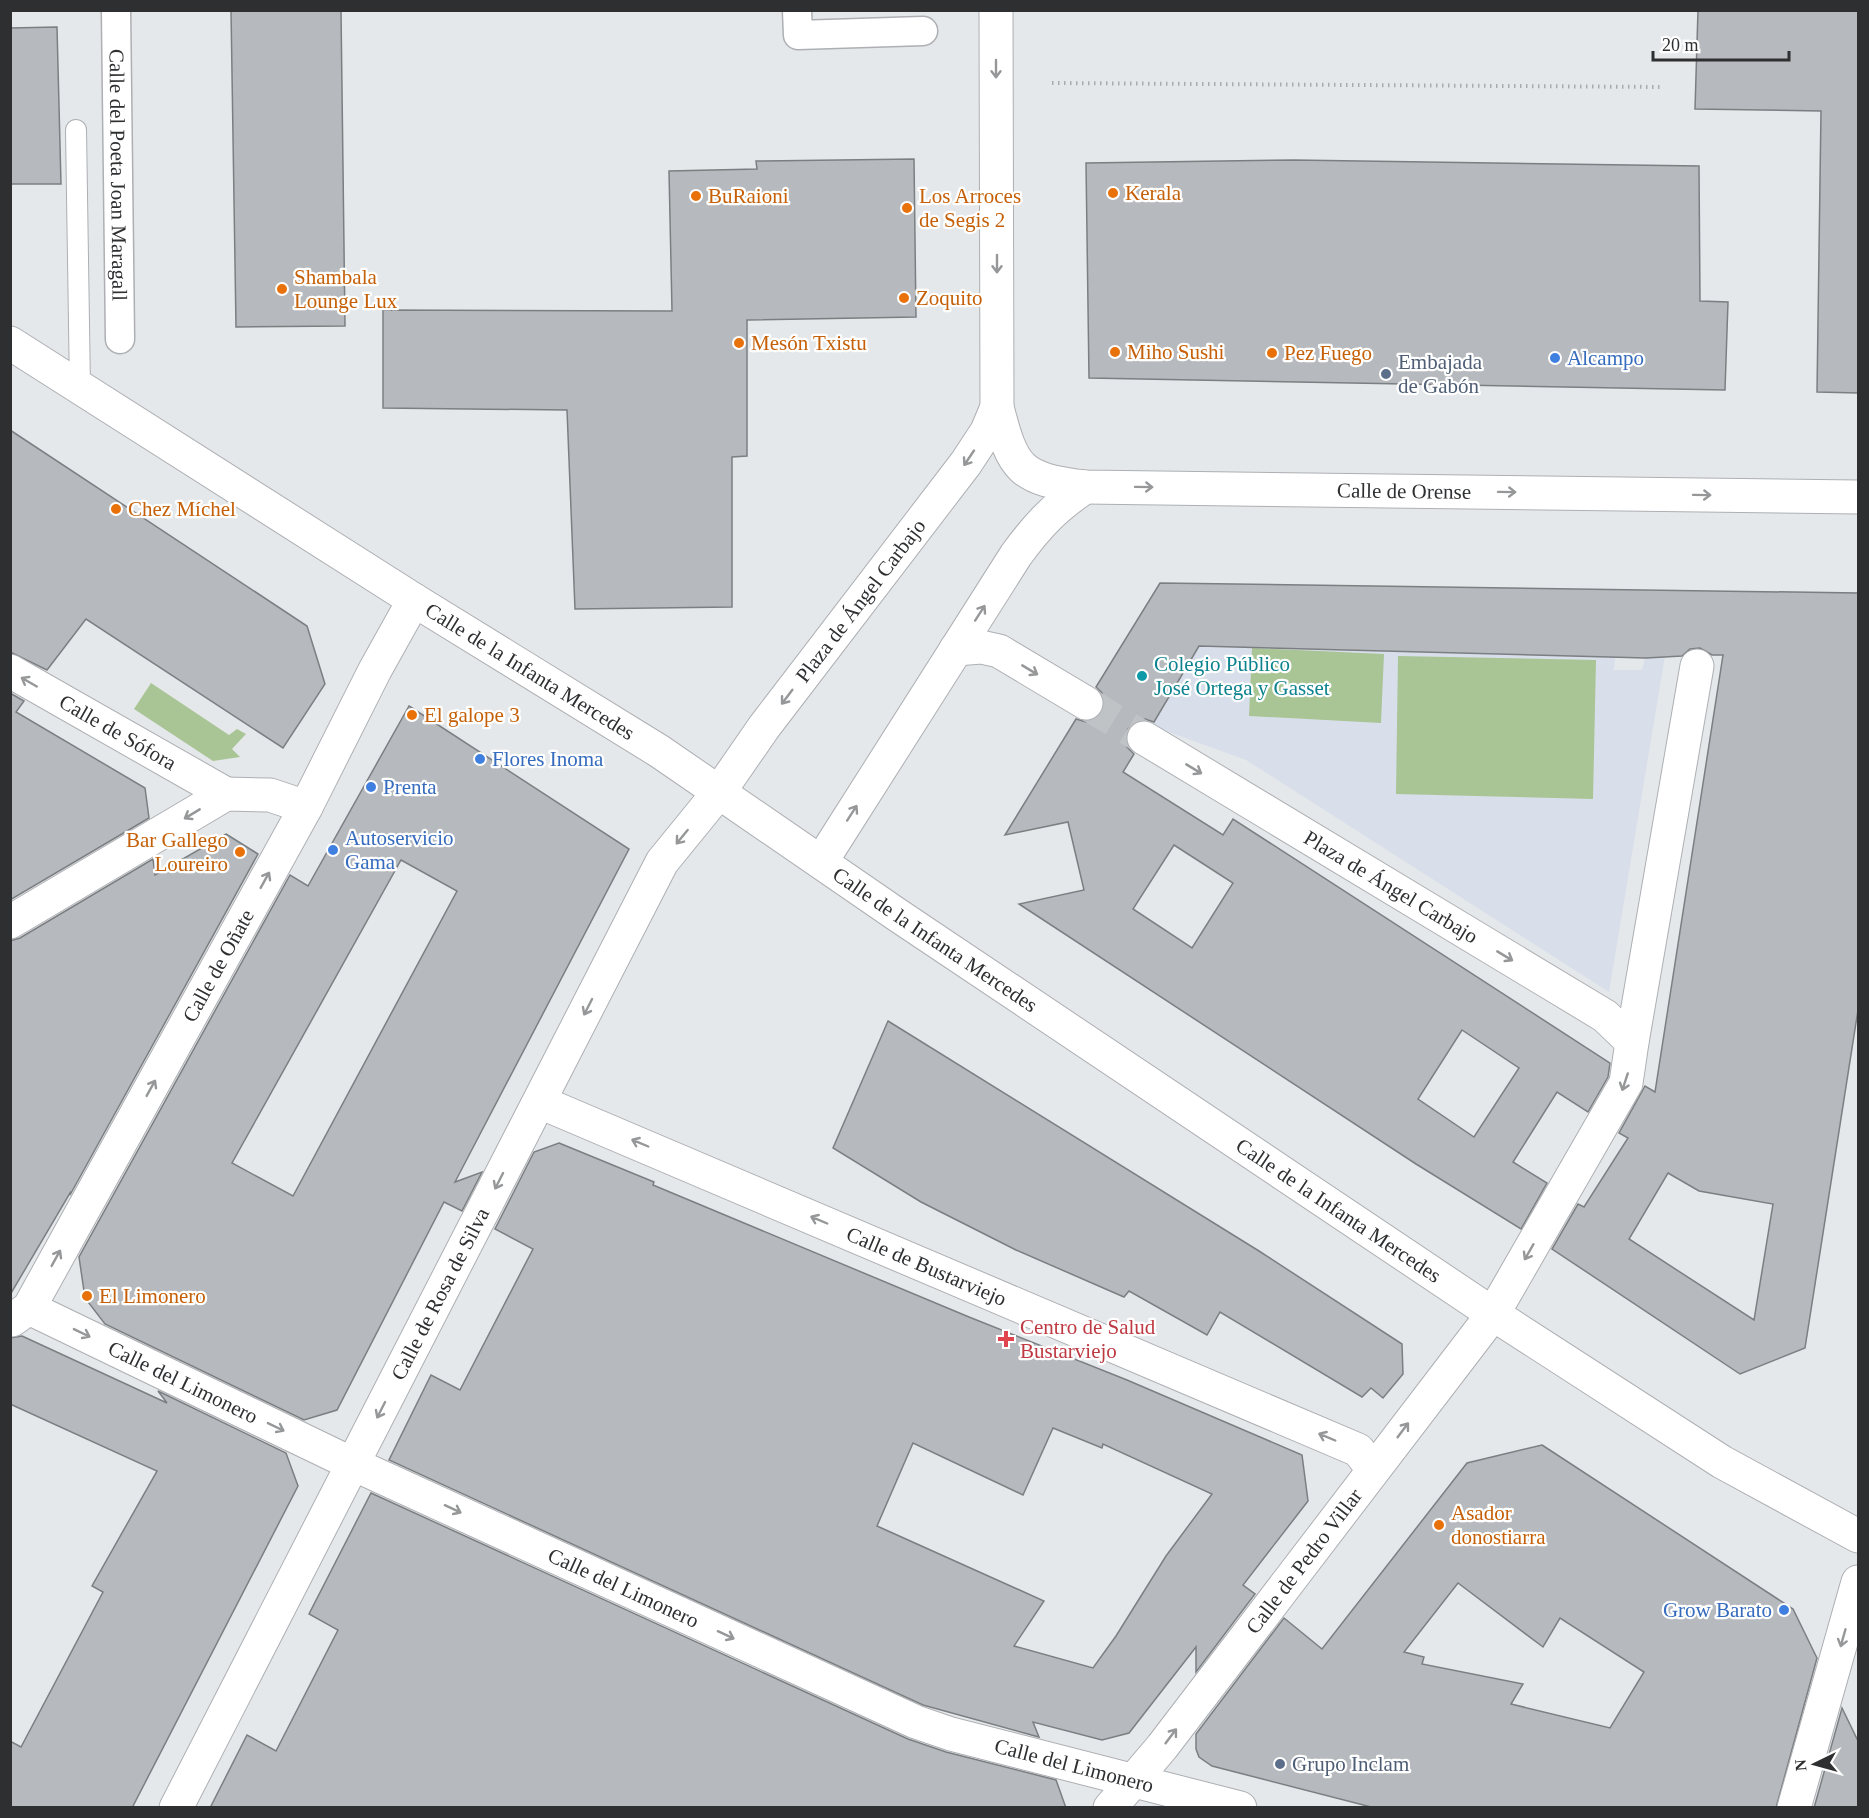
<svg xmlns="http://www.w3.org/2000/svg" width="1869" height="1818" viewBox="0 0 1869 1818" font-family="'Times New Roman',serif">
  <rect width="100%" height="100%" fill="#e5e8eb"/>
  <path fill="#d8dfea" d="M1199,646l416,11 -1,13h28l4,-15 19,1 -56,336 -363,-232 -94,-34z"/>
  <g fill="#a9c595">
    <path d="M1252,648l132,6 -3,69 -132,-7z"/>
    <path d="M1398,656l198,4 -3,139 -197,-5z"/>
    <path d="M151,683l78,52 8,-6 9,5 -14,15 8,8 -27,4 -79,-52z"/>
  </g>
  <g fill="#b6b9bd" stroke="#7c7f82" stroke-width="1.5" fill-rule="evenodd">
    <path d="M231,10h110l4,316 -109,1z"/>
    <path d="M1698,10h160v383l-41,-1 4,-281 -126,-2z"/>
    <path d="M57,27l4,157h-51v-156z"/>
    <path d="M914,159l2,158 -169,3v136l-15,1v150l-157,2 -8,-199 -184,-2v-98l289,1 -3,-140 88,-2 -1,-8z"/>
    <path d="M1294,160l405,6 1,135 28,1 -3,88 -636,-12 -3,-215z"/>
    <path d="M10,430l297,196 18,58 -42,64 -197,-129 -39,51 -37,-18z"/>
    <path d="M1160,583l698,10v417l-53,338 -65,26 -188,-125 26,-45 6,3 44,-69 -9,-5 26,-47 10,6 68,-437h-11l-12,-7 -10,1 -8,7 -36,2 -447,-12 -45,76 -9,-3 -10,2 -7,8 -3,9 2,9 7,7 -11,18 100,63 10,-16 377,244 -2,14 -20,35 -31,-20 -44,70 34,21 -26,46 -105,-65 -397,-260 65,-14 -16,-68 -63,13 71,-116 10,3 9,-2 7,-7 3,-10 -3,-10 -6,-6zM1174,845l59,38 -41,65 -59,-39zM1462,1030l57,38 -45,69 -56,-38zM1668,1173l31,18 74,13 -19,116 -125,-81z"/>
    <path d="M10,693l14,8 -8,11 129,76 4,30 -139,82z"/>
    <path d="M409,706l220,143 -174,333 27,-10 -20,39 -18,-9 -107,208 -33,10 -199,-96 -20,-26 -6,-41 211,-382 18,11zM401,860l56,31 -164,305 -61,-33z"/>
    <path d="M226,834l32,20 -188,341v-2l-60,102v-354l10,-3 133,-79 2,16z"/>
    <path d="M888,1021l371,230 143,93 1,30 -20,24 -12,-10 -9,9 -142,-85 -13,23 -78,-44 -5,6 -108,-47 -95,-48 -88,-54z"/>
    <path d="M559,1143l95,39 -1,3 316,132 158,63 175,75 6,46 -65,84 12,9 -59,78v-25l-67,86 -27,7 -69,-18 6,15 -116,-32 -534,-245 42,-85 29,15 73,-141 -38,-20 39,-77zM1053,1428l49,20 1,-4 109,50 -46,62 -50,80 -23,32 -79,-22 30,-45 -167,-75 36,-83 110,52z"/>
    <path d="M22,1336l145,67 -9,-12 128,62 12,33 -166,322h-122v-67l11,6 82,-155 -11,-6 65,-115 -147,-67v-66z"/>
    <path d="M1542,1445l251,164 24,49 -41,150h-401l-163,-42 -13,-9 -3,-8v-15l88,-116 38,31 145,-186zM1458,1583l85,64 17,-29 84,54 -34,56 -99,-24 12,-20 -101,-20 2,-7 -20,-5z"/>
    <path d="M371,1493l537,246 38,13 110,28 10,28h-856l37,-73 29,16 62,-121 -29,-16z"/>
    <path d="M1842,1708l16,33v67h-44z"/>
  </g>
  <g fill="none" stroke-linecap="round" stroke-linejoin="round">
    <path stroke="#c0c3c6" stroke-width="33" stroke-dasharray="33 16" stroke-linecap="butt" d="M1086,703l58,35"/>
    <defs>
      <path id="service" d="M76,130l4,258"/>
      <g id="pedestrian">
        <path id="s1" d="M116,10l4,329"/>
        <path d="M797,10l1,25 125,-4"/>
      </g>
      <g id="minor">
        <path d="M956,649l25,-2 18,4 87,52"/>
        <path id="s2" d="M10,671l216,123"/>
        <path d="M10,922l216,-128 44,1 36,12"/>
        <path d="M1632,1042l65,-376"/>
        <path id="s3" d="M540,1102l818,348 15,19"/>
        <path id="s4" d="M29,1308l311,150 576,264 35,12 289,74"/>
        <path id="s5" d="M12,1320l17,-12 277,-501 69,-137 39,-70"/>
        <path id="s6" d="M176,1808l486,-946 57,-70"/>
        <path id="s7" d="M1110,1808l52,-61 331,-433 133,-231 6,-41 -27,-26 -461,-278"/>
        <path d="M1794,1808l64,-226"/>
      </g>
      <g id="tertiary">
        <path id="s8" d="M996,10l1,397c16,63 23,72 88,80l773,10"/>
        <path id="s9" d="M10,343l404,257 245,151 237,163 597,400 229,148 136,74"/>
        <path id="s10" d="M719,792l45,-65 202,-264 21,-32 10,-24"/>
        <path d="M821,862l195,-307c22,-30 38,-47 69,-68"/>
      </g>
    </defs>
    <use href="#service" stroke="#adafb3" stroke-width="22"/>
    <use href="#pedestrian" stroke="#adafb3" stroke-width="31"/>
    <use href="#minor" stroke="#adafb3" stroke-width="35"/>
    <use href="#tertiary" stroke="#adafb3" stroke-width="35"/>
    <path stroke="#a9abae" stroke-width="4" stroke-dasharray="1.5 4.5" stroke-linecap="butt" d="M1052,83l609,4"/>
    <use href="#service" stroke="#fff" stroke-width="20"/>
    <use href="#pedestrian" stroke="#fff" stroke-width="28"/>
    <use href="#minor" stroke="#fff" stroke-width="33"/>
    <use href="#tertiary" stroke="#fff" stroke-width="33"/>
  </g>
  <defs><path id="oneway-shaft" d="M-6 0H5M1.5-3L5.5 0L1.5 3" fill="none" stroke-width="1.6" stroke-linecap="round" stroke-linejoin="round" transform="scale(1.5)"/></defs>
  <g stroke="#969798">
    <use href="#oneway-shaft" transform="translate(996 69) rotate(90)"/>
    <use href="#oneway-shaft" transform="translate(997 264) rotate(90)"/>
    <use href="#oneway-shaft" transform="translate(969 458) rotate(124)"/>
    <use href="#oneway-shaft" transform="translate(1144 487) rotate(1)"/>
    <use href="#oneway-shaft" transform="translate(1507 492) rotate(1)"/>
    <use href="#oneway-shaft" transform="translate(1702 495) rotate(1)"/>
    <use href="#oneway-shaft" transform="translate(980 613) rotate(-57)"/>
    <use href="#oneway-shaft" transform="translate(1030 670) rotate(31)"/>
    <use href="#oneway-shaft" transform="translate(29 682) rotate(-150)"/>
    <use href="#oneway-shaft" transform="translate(787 697) rotate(127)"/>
    <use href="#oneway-shaft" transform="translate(1194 769) rotate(31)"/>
    <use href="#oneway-shaft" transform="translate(852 813) rotate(-57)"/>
    <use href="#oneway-shaft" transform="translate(192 814) rotate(149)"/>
    <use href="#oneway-shaft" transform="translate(682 837) rotate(129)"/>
    <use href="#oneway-shaft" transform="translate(265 880) rotate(-61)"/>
    <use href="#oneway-shaft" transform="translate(1505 956) rotate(31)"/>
    <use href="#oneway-shaft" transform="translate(588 1007) rotate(117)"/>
    <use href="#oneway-shaft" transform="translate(1625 1082) rotate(108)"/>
    <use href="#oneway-shaft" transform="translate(151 1088) rotate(-61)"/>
    <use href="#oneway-shaft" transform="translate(640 1143) rotate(-157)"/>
    <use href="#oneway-shaft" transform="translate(499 1181) rotate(117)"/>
    <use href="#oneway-shaft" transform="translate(819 1220) rotate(-157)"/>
    <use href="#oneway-shaft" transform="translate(1529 1252) rotate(120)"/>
    <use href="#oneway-shaft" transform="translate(56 1258) rotate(-61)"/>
    <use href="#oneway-shaft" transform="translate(82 1333) rotate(26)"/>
    <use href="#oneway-shaft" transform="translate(381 1410) rotate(117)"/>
    <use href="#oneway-shaft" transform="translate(276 1427) rotate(26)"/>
    <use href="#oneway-shaft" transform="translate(1403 1430) rotate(-53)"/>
    <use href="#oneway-shaft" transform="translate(1327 1437) rotate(-157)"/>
    <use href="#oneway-shaft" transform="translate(453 1509) rotate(25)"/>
    <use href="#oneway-shaft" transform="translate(726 1635) rotate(25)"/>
    <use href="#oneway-shaft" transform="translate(1843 1638) rotate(106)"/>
    <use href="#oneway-shaft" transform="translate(1171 1736) rotate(-53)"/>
  </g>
  <g fill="#e8710a" stroke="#fff" stroke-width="2">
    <circle cx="1113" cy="193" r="6"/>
    <circle cx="696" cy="196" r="6"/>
    <circle cx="907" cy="208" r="6"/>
    <circle cx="282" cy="289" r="6"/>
    <circle cx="904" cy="298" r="6"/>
    <circle cx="739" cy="343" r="6"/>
    <circle cx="1115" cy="352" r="6"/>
    <circle cx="1272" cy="353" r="6"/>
    <circle cx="116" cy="509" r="6"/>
    <circle cx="412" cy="715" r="6"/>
    <circle cx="240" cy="852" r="6"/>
    <circle cx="87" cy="1296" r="6"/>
    <circle cx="1439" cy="1525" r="6"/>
  </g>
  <g fill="#3f7fe0" stroke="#fff" stroke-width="2">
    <circle cx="1555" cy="358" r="6"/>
    <circle cx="480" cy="759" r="6"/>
    <circle cx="371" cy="787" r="6"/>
    <circle cx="333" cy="850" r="6"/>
    <circle cx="1784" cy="1610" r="6"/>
  </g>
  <g fill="#5c6f8a" stroke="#fff" stroke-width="2">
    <circle cx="1386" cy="374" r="6"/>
    <circle cx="1280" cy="1764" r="6"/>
  </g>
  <circle fill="#0f9aa8" stroke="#fff" stroke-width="2" cx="1142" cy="676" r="6"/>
  <path fill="#e0444e" stroke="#fff" stroke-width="2" d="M1003 1330h6v6h6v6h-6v6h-6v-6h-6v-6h6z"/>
  <g text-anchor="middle" stroke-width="4.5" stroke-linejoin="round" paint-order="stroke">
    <g font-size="21" fill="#2e2f31" stroke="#fff">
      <text dy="7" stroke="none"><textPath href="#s1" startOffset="165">Calle del Poeta Joan Maragall</textPath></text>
      <text dy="7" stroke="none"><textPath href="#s8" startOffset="849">Calle de Orense</textPath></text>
      <text dy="7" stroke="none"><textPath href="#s10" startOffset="238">Plaza de Ángel Carbajo</textPath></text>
      <text dy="7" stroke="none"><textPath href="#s9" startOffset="615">Calle de la Infanta Mercedes</textPath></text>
      <text dy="7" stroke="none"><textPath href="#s2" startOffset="124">Calle de Sófora</textPath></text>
      <text transform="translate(1391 887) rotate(31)" y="7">Plaza de Ángel Carbajo</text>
      <text dy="7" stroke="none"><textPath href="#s9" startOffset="1101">Calle de la Infanta Mercedes</textPath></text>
      <text dy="7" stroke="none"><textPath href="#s5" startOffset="412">Calle de Oñate</textPath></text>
      <text dy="7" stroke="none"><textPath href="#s9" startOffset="1587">Calle de la Infanta Mercedes</textPath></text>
      <text dy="7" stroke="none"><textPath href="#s3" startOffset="420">Calle de Bustarviejo</textPath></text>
      <text dy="7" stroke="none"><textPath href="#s6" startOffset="578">Calle de Rosa de Silva</textPath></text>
      <text dy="7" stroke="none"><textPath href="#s4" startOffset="171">Calle del Limonero</textPath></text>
      <text dy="7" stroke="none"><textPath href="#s7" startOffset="314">Calle de Pedro Villar</textPath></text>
      <text dy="7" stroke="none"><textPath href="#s4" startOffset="657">Calle del Limonero</textPath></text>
      <text dy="7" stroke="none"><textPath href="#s4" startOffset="1143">Calle del Limonero</textPath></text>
    </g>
    <g font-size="21" fill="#c56008" stroke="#fff" text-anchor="start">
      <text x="1125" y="200">Kerala</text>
      <text x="708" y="203">BuRaioni</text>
      <text x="919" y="203">Los Arroces<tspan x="919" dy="24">de Segis 2</tspan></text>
      <text x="294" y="284">Shambala<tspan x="294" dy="24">Lounge Lux</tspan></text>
      <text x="916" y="305">Zoquito</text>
      <text x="751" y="350">Mesón Txistu</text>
      <text x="1127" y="359">Miho Sushi</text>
      <text x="1284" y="360">Pez Fuego</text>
      <text x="128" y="516">Chez Míchel</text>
      <text x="424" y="722">El galope 3</text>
      <text x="228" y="847" text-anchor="end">Bar Gallego<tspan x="228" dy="24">Loureiro</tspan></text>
      <text x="99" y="1303">El Limonero</text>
      <text x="1451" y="1520">Asador<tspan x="1451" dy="24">donostiarra</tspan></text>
    </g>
    <g font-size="21" fill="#366cbe" stroke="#fff" text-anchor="start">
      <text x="1567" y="365">Alcampo</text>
      <text x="492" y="766">Flores Inoma</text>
      <text x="383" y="794">Prenta</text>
      <text x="345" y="845">Autoservicio<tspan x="345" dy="24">Gama</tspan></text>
      <text x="1772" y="1617" text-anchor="end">Grow Barato</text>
    </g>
    <g font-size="21" fill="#4e5e75" stroke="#fff" text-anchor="start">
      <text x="1398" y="369">Embajada<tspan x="1398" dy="24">de Gabón</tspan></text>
      <text x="1292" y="1771">Grupo Inclam</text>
    </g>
    <g font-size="21" fill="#0d838f" stroke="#fff" text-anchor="start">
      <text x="1154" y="671">Colegio Público<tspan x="1154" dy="24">José Ortega y Gasset</tspan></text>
    </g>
    <g font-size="21" fill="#be3a42" stroke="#fff" text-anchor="start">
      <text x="1020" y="1334">Centro de Salud<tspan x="1020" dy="24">Bustarviejo</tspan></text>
    </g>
  </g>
  <rect width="1869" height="1818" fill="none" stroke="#2e2f31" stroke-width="24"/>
  <g transform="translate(1815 1764) rotate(265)" stroke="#ffffff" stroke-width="4.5" paint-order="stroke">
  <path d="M0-4.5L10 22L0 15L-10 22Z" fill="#2e2f31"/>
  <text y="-9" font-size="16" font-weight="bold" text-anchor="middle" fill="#2e2f31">N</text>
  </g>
  <path d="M1653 51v9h136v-9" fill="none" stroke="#2e2f31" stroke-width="3"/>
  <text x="1662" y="51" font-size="18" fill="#2e2f31" stroke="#ffffff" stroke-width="4.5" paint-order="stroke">20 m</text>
</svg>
